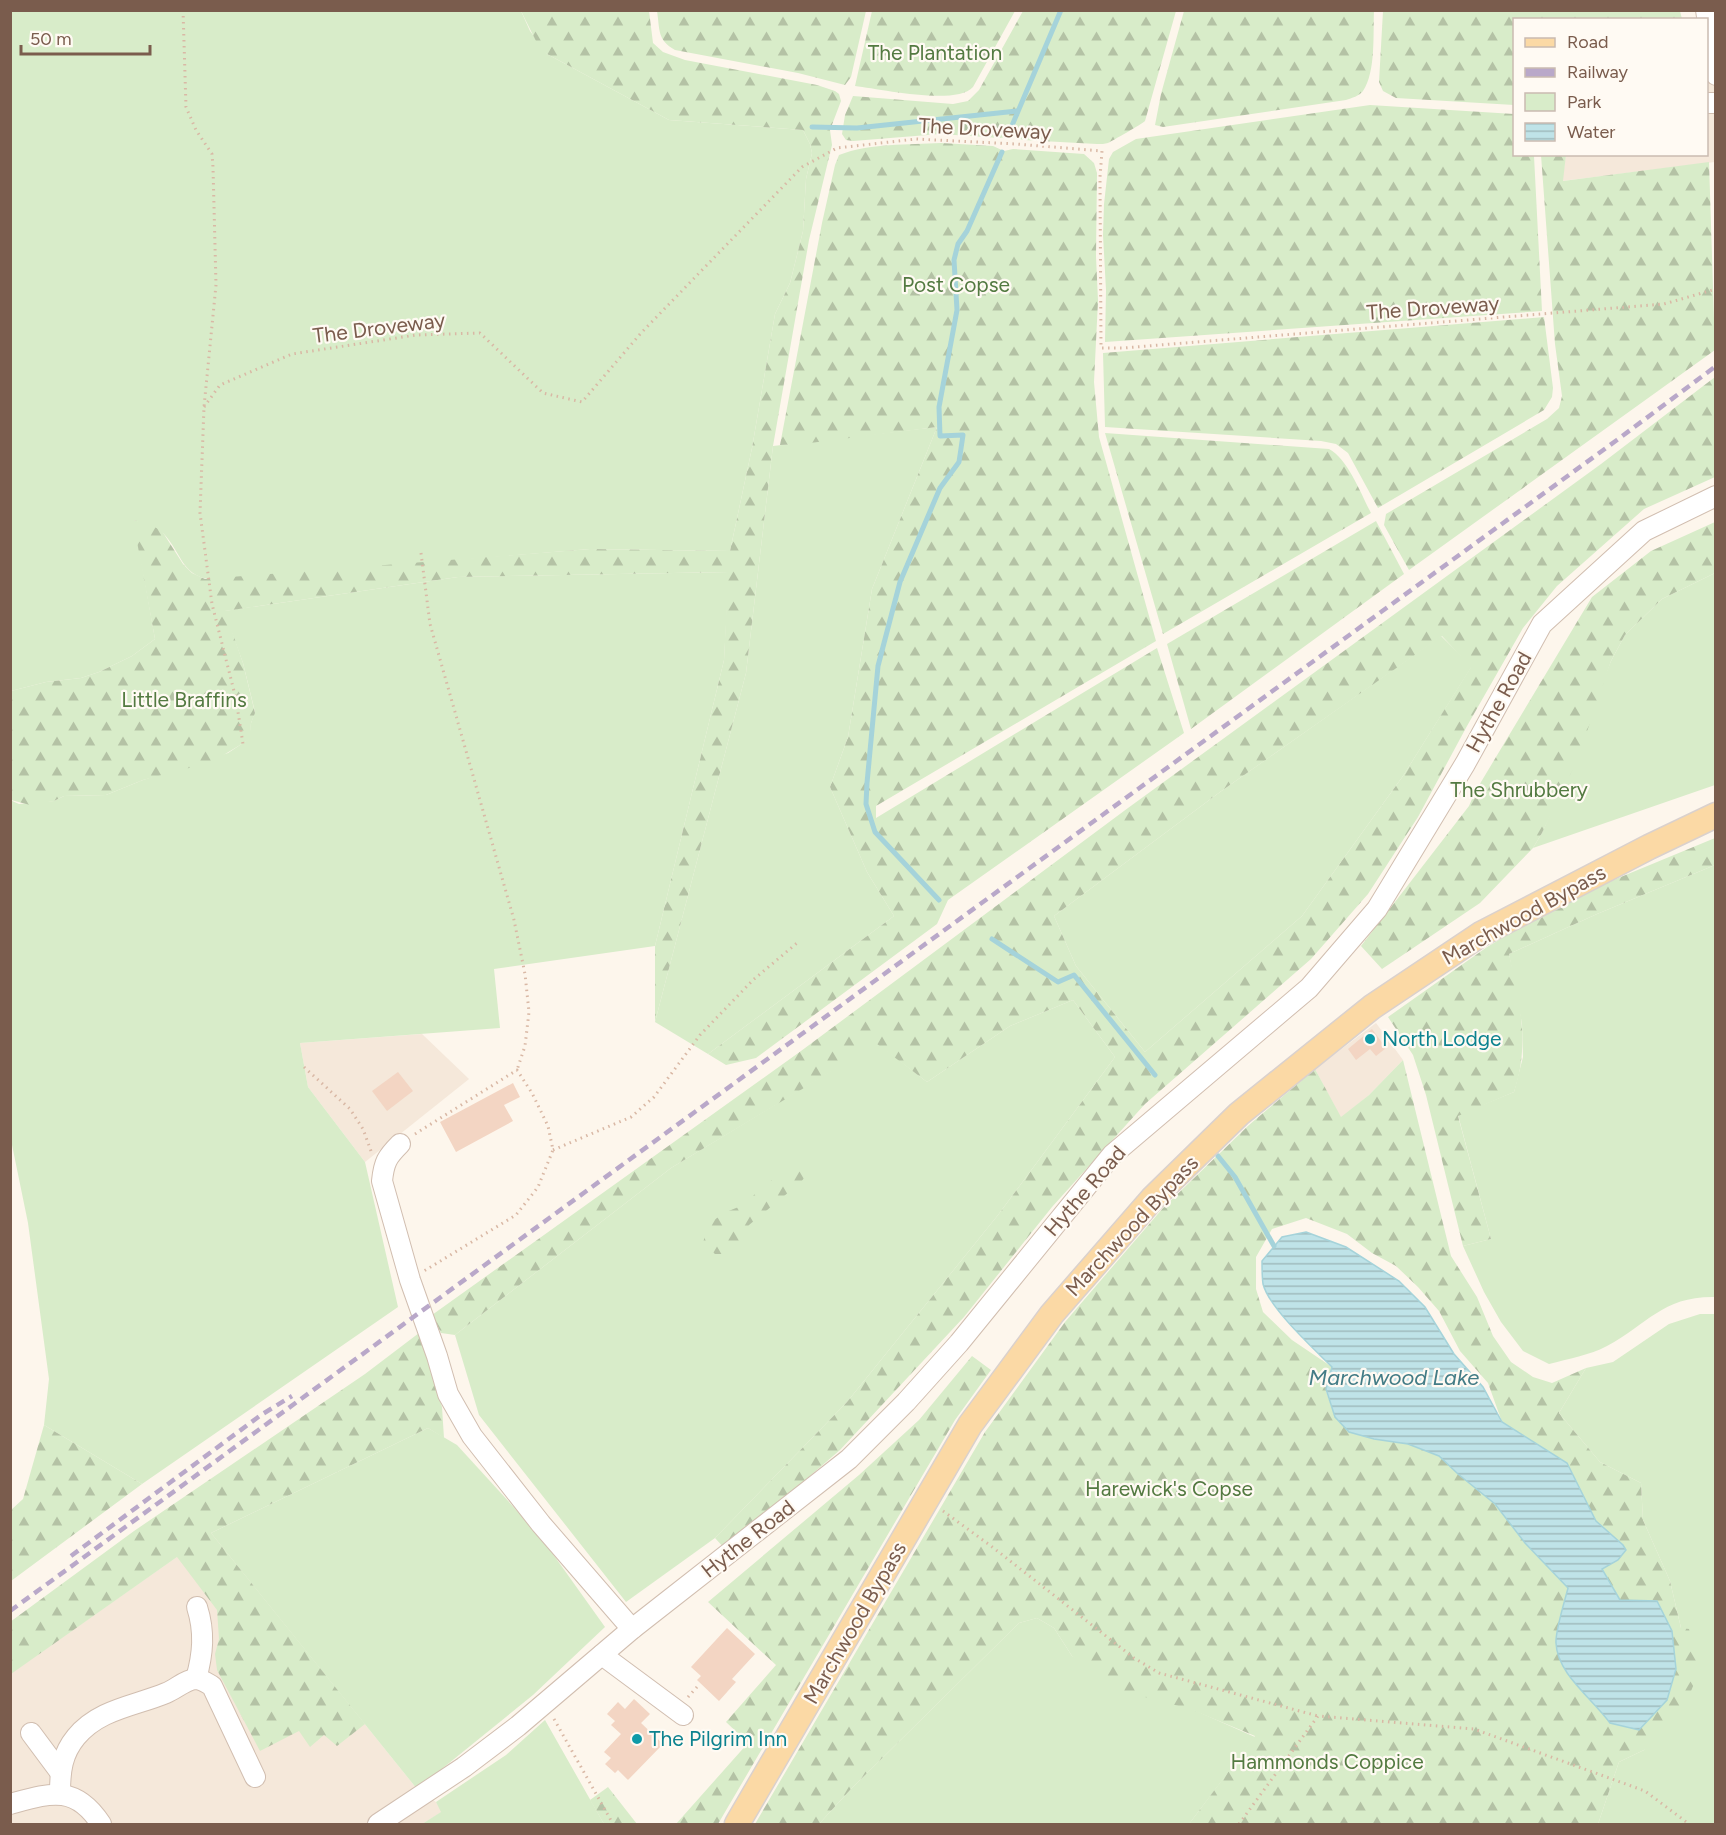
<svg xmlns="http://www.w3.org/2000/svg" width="1726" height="1835" viewBox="0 0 1726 1835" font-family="Figtree,sans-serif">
  <defs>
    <pattern id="forest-firs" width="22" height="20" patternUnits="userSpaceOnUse" patternTransform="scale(1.5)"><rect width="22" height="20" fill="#d8ecc9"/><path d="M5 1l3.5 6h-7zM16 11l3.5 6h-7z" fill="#b4c2a5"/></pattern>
    <pattern id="water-rules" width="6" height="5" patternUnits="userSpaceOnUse" patternTransform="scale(1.5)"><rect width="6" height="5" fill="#bfe3e8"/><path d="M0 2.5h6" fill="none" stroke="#a0bbbe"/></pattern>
  </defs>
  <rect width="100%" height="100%" fill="#fdf6ec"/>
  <g fill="#f5e8da">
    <path d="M1715,11v151l-153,19 4,-26 140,-1v-122z"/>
    <path d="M1376,1023l27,37 -34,35 -28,23 -26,-49z"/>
    <path d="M422,1034l47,45 -104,83 -57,-75 -8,-44z"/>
    <path d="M211,1533l206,256 19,13 6,10 -20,12h-411l-1,-150z"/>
  </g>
  <g fill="#d8ecc9">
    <path d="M10,11h511l9,20 17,23 122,66 134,10 7,14 2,9 -6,26 -3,52 -13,52 -15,31 -23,134 -22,103 -140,-2 -374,31c-35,-2 -33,-26 -53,-47 -6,-6 -21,-9 -29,-13l21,119 -23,17 -33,16 -18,6 -35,4 -35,9z"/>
    <path d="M937,427l-65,162 -24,148 -18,50 37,85 27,44 -186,138 -53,-32 91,-349 27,-227z"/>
    <path d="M729,572l-5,88 -69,286 -161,23 6,59 -200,15 8,44 57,75 33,145 -256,177 -98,-59 5,-46 -21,-156 -17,-83 -1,-340 9,4 35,-3 10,-5 42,-1 37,-15 85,-27 21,-14 2,-16 4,-11 -12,-49 -19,-52 234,-34z"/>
    <path d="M1715,573v212l-182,63 9,-15 14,-32 55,-140 14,-26 37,-36z"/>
    <path d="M1441,636l31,30 -69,110 -101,140 -157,136 -69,-86 -22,-50 166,-124z"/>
    <path d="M1715,865v432c-52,-1 -67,27 -108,49 -17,9 -39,13 -58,18l-26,-13 -22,-29 -17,-30 -21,-46 28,-7 -33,-124 56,-23 9,-35 -1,-33 -13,-70 88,-40z"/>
    <path d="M1073,1000l42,57 -117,158 -151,187 -132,136 -89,64 -147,-187 -24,-80 216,-167 206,-125 50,39 83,-56z"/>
    <path d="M1700,1314h15v510h-117l21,-62 25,-12 37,-122 -11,-47 -27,-61 -2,-37 -41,-21 -41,-49 27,-45 27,-6 56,-38z"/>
    <path d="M428,1428l29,17 83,91 65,91 -72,68 -116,94 -206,-256z"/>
    <path d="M1037,1618l17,10 18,28 183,81 -66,87h-370l32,-35 168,-166z"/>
    <path d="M545,1720l59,104h-182l19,-12 -5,-10 70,-47z"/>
  </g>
  <g fill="url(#forest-firs)" fill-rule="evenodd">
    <path d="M521,11h128l4,32 10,9 22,8 132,25 18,6 4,3 2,7 -11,29 2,15 -23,95 -36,206 -27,227 -91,349v-76l69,-286 4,-88 -270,5 -233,34 18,52 12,50 -4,10 -1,16 -38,23 -69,18 -37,15 -42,1 -10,5 -24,4 -19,-5v-109l35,-9 35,-4 18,-6 33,-16 23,-17 -22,-119 16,4 13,7 21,33 9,9 13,6 385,-30 140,2 22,-103 23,-134 15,-31 13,-52 3,-52 6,-26 -2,-9 -7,-14 -134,-10 -122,-66 -7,-5z"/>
    <path d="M657,11v-1l209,1 -15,66 -6,8 -47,-12 -123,-23c-18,-10 -15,-20 -18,-39z"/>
    <path d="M872,11l1,-1 142,1 -42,76c-17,19 -92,2 -118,-1z"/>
    <path d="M1023,11h153l-31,110c-3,3 -33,20 -37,22 -3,1 -7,1 -11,1l-74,-4 -11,-4 -12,2 -60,-4 -87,7 -7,-1 -4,-6 3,-19 8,-19 100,8 15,-3 11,-11z"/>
    <path d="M1184,11h190c-1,22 2,61 -11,80 -4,5 -11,7 -17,9l-183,27 -8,-2 6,-31z"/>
    <path d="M1680,11l2,8 -168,1v85l-118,-7 -13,-7 -4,-9 4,-71z"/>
    <path d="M1370,105l144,9v40l20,1v1l8,155 -437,31 1,-52 -3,-55 1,-31 5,-45 4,-7 23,-13z"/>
    <path d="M941,143l52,3 11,5 9,-2 71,5 10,9 3,10 -1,83 2,45 -4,81 5,55 57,204 -280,165v12l281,-170 27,85 -236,167 -11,24 -181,134 -30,7 -18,-11 186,-138 -27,-44 -37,-85 18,-50 24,-148 65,-162 -135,17 -22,1 42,-222 13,-58 4,-10c31,-12 69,-10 102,-12z"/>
    <path d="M1541,155h25l-3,26 146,-19 6,188 -306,220 -25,-45 2,-11 161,-95 12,-11 3,-12 -7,-52z"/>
    <path d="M1544,317l9,71 -1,9 -8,13 -166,98 -30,-55 -12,-9 -15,-3 -216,-14 -2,-74z"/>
    <path d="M1715,377v100l-71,32 -87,77 -34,42 -56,98 -49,91 -50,77 -57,65 -166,145 -93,103 -88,110 -124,133 -115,99 -10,-11 132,-136 151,-187 117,-158 -42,-57 -63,26 -83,56 -50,-38 -206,124 -216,167 -14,-2 -9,-18 369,-264 327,-243 473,-344zM1442,636l29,31 -68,109 -101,140 -157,136 -69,-86 -22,-50 166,-124z"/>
    <path d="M1105,433l224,16c19,10 32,45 42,64l-208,121z"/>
    <path d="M1376,521l28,53 -213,155 -24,-85z"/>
    <path d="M1715,522v51l-53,26 -37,36 -14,26 -33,97 -36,75 -9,15 -53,55 -98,66 -21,-23 108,-140 6,-14 117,-195 59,-46z"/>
    <path d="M1715,838v27l-118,49 -88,40c11,46 21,92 5,138l-56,24 33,123 -28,7 -37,-151 -13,-40 -25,-38 99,-70 83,-49z"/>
    <path d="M1403,1060l48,196 26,41 16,39 18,26 22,15 19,6 34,-15 -27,45 41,49 41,21 2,37 27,61 11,47 8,1 11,40 -11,27 -19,27 -26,27 -25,12 -21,62h-409l66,-88 -65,-27 -68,-18 -50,-35 -18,-28 -17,-10 -18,5 -168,166 -32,35h-64l230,-392 80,-110 98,-114 86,-83 66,-56 26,48 28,-22zM1306,1218l41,16 25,19 24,13 22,21 21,24 21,40 28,32 14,39 65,41 29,58 27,24 -21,24 18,31 52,31 4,37 -9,32 -57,23c-17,-24 -53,-49 -54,-80 -1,-11 9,-43 12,-55l-43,-45 -30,-39 -37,-30 -19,-18 -31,-12 -34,-5 -39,-22 -9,-26 6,-24 -40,-27 -29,-28 -7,-23v-32l16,-28z"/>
    <path d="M792,1163l11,2 5,8 -7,9 -52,43 -18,29h-16l-12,-11 5,-19 18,-12 15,-6z"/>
    <path d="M419,1333l23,74 2,31 -16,-10 -217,105 154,191 -28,22 -13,-11 -14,12 -11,-16 -39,20 -43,-81 -2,-16 4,-15 -2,-29 -40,-53 -166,117 -1,-52 124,-91 231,-157z"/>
    <path d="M972,1356l19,14 -36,50 -237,404h-42l72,-81 -22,-21 50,-57 -68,-63 151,-127 60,-55z"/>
    <path d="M44,1425l98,59 -131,97v-71l12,-11z"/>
    <path d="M608,1787l29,37h-33l-14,-24z"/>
  </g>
  <path fill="url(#water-rules)" stroke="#a5d3da" stroke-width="1.5" d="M1306,1232l40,15 53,34 26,26 29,47 29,33 19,35 65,41 29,58 27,24 3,5 -8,10 -16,9 18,31 37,1 15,30 4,38 -9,31 -28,30 -29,-7c-17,-24 -53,-49 -54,-80 -1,-11 9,-43 12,-55l-43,-45 -30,-39 -37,-30 -19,-18 -31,-12 -34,-5 -25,-7 -14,-15 -9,-28 6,-22c-18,-18 -63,-59 -69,-83 -1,-7 -1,-16 -1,-23l20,-24z"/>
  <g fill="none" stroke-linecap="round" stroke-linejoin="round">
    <g stroke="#a5d3da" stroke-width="5">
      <path d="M812,127l45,1 160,-17"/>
      <path d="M1008,135l53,-125"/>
      <path d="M939,900l-64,-68 -9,-28 1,-21 11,-117 22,-84 40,-94 19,-26 4,-27 -23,1 -1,-29 18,-97 -3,-50 4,-16 9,-13 35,-79"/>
      <path d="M992,939l66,43 16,-7 81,100"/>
      <path d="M1218,1156l17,21 39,69"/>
    </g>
  </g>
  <g fill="#f3d5c3">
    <path d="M1372,1029l14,19 -10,8 -6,-7 -14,11 -8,-11z"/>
    <path d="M398,1072l15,19 -26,20 -15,-20z"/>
    <path d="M513,1083l7,14 -16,8 9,16 -57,31 -16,-30z"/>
    <path d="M727,1628l28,26 -23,25 4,3 -17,19 -22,-21 4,-4 -10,-9z"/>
    <path d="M634,1699l16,15 -9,9 22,21 -35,36 -10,-10 -3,3 -10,-9 6,-6 -7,-6 17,-18 -10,-9 4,-4 -8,-7 11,-12 7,7z"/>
  </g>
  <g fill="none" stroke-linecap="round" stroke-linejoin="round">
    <defs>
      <g id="minor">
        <path d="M1706,10l10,65"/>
        <path d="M1706,103h10"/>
        <path d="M400,1144c-13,13 -16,18 -18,37l28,99 27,76 11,38 24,42 69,88 91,105"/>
        <path d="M602,1655l81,60"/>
        <path d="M196,1679c7,-25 9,-47 1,-72"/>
        <path d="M31,1733l29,39"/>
        <path d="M60,1793c0,-22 2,-39 16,-56 23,-28 59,-31 90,-44 10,-4 19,-13 29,-14 7,0 12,4 17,7l43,91"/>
        <path d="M10,1804c40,-11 65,-20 91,20"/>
        <path d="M378,1824l86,-57 54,-41 114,-97 217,-170 57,-57 53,-59 153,-188 197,-167 68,-79 88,-145 77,-140 102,-93 72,-35"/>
      </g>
      <path id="major" d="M737,1824l233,-399 82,-111 100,-115 87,-85 133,-107 109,-73 168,-87 67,-32"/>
    </defs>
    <use href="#minor" stroke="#d1beb0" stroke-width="22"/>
    <use href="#major" stroke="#dad1cd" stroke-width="27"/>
    <g stroke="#d9b8a5" stroke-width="3" stroke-dasharray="1.5 4.5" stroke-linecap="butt">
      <path d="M183,10l3,97 10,23 16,24 1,13 3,118 -12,122 -4,106 12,91 24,95 7,45"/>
      <path d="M204,407l16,-22 72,-31 124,-19 64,-2 63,60 39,9 59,-69 161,-166 35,-19 79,-9 100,5 86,7 -2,26 1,171h22l541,-44 52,-15"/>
      <path d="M421,553l9,71 84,296 11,54 4,38 -4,34 -8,24"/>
      <path d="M304,1067l46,42 13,20 8,22"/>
      <path d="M415,1134l102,-64 15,23 16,33 5,24 -15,37 -22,28 -92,56"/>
      <path d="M553,1150l78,-33 23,-20 46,-62 53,-55 44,-37"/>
      <path d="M943,1511l48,35 143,112 25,15 159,43"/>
      <path d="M688,1697l9,-10"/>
      <path d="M554,1719l59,105"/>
      <path d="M1239,1824l79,-108 156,13 171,62 44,33"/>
    </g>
    <use href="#minor" stroke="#fff" stroke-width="20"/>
    <use href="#major" stroke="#fbd9a5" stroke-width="24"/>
    <g stroke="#b9a8c9" stroke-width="4.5" stroke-dasharray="9 6" stroke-linecap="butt">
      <path d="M71,1556l190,-141 31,-19"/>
      <path d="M10,1611l1607,-1171 99,-74"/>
    </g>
  </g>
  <g fill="#0f9aa8" stroke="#fffaf3" stroke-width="2">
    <circle cx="1370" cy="1039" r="6"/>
    <circle cx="637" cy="1739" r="6"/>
  </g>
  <g text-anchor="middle" stroke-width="4.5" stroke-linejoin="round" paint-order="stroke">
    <g font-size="21" fill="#537a41" stroke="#fffaf3">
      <text x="935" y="60">The Plantation</text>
      <text x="956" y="292">Post Copse</text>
      <text x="184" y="707">Little Braffins</text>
      <text x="1519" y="797">The Shrubbery</text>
      <text x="1169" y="1496">Harewick's Copse</text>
      <text x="1327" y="1769">Hammonds Coppice</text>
    </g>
    <g font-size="21" fill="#7a5c4d" stroke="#fffaf3">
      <text transform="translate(985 129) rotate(3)" y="7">The Droveway</text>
      <text transform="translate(1433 308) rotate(-4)" y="7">The Droveway</text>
      <text transform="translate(379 328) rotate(-7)" y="7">The Droveway</text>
      <text transform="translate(1499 702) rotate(-61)" y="7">Hythe Road</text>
      <text transform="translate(1524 915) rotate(-29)" y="7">Marchwood Bypass</text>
      <text transform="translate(1085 1191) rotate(-49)" y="7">Hythe Road</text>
      <text transform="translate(1132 1226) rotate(-47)" y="7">Marchwood Bypass</text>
      <text transform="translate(748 1539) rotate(-38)" y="7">Hythe Road</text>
      <text transform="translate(855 1623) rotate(-60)" y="7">Marchwood Bypass</text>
    </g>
    <g font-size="21" fill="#0d838f" stroke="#fffaf3" text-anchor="start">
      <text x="1382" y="1046">North Lodge</text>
      <text x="649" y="1746">The Pilgrim Inn</text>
    </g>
    <g font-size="22" font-style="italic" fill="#437c86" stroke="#fffaf3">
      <text x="1394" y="1385">Marchwood Lake</text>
    </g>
  </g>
  <rect width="1726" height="1835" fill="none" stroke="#7a5c4d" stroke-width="24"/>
  <rect x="1513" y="18" width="195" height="138" fill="#fffaf3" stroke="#cabbb1" stroke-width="1.5"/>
  <rect x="1525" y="38" width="30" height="9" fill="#fbd9a5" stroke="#cabbb1" stroke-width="1.5"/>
  <text x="1567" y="48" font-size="18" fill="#7a5c4d">Road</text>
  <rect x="1525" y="68" width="30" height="9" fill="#b9a8c9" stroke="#cabbb1" stroke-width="1.5"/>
  <text x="1567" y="78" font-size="18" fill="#7a5c4d">Railway</text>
  <rect x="1525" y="93" width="30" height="18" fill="#d8ecc9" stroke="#cabbb1" stroke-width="1.5"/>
  <text x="1567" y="108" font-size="18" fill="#7a5c4d">Park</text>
  <rect x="1525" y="123" width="30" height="18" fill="url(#water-rules)" stroke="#cabbb1" stroke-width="1.5"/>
  <text x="1567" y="138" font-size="18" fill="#7a5c4d">Water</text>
  <path d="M21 45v9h129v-9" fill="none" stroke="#7a5c4d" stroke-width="3"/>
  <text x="30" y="45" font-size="18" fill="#7a5c4d" stroke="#fffaf3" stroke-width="4.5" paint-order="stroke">50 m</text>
</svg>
